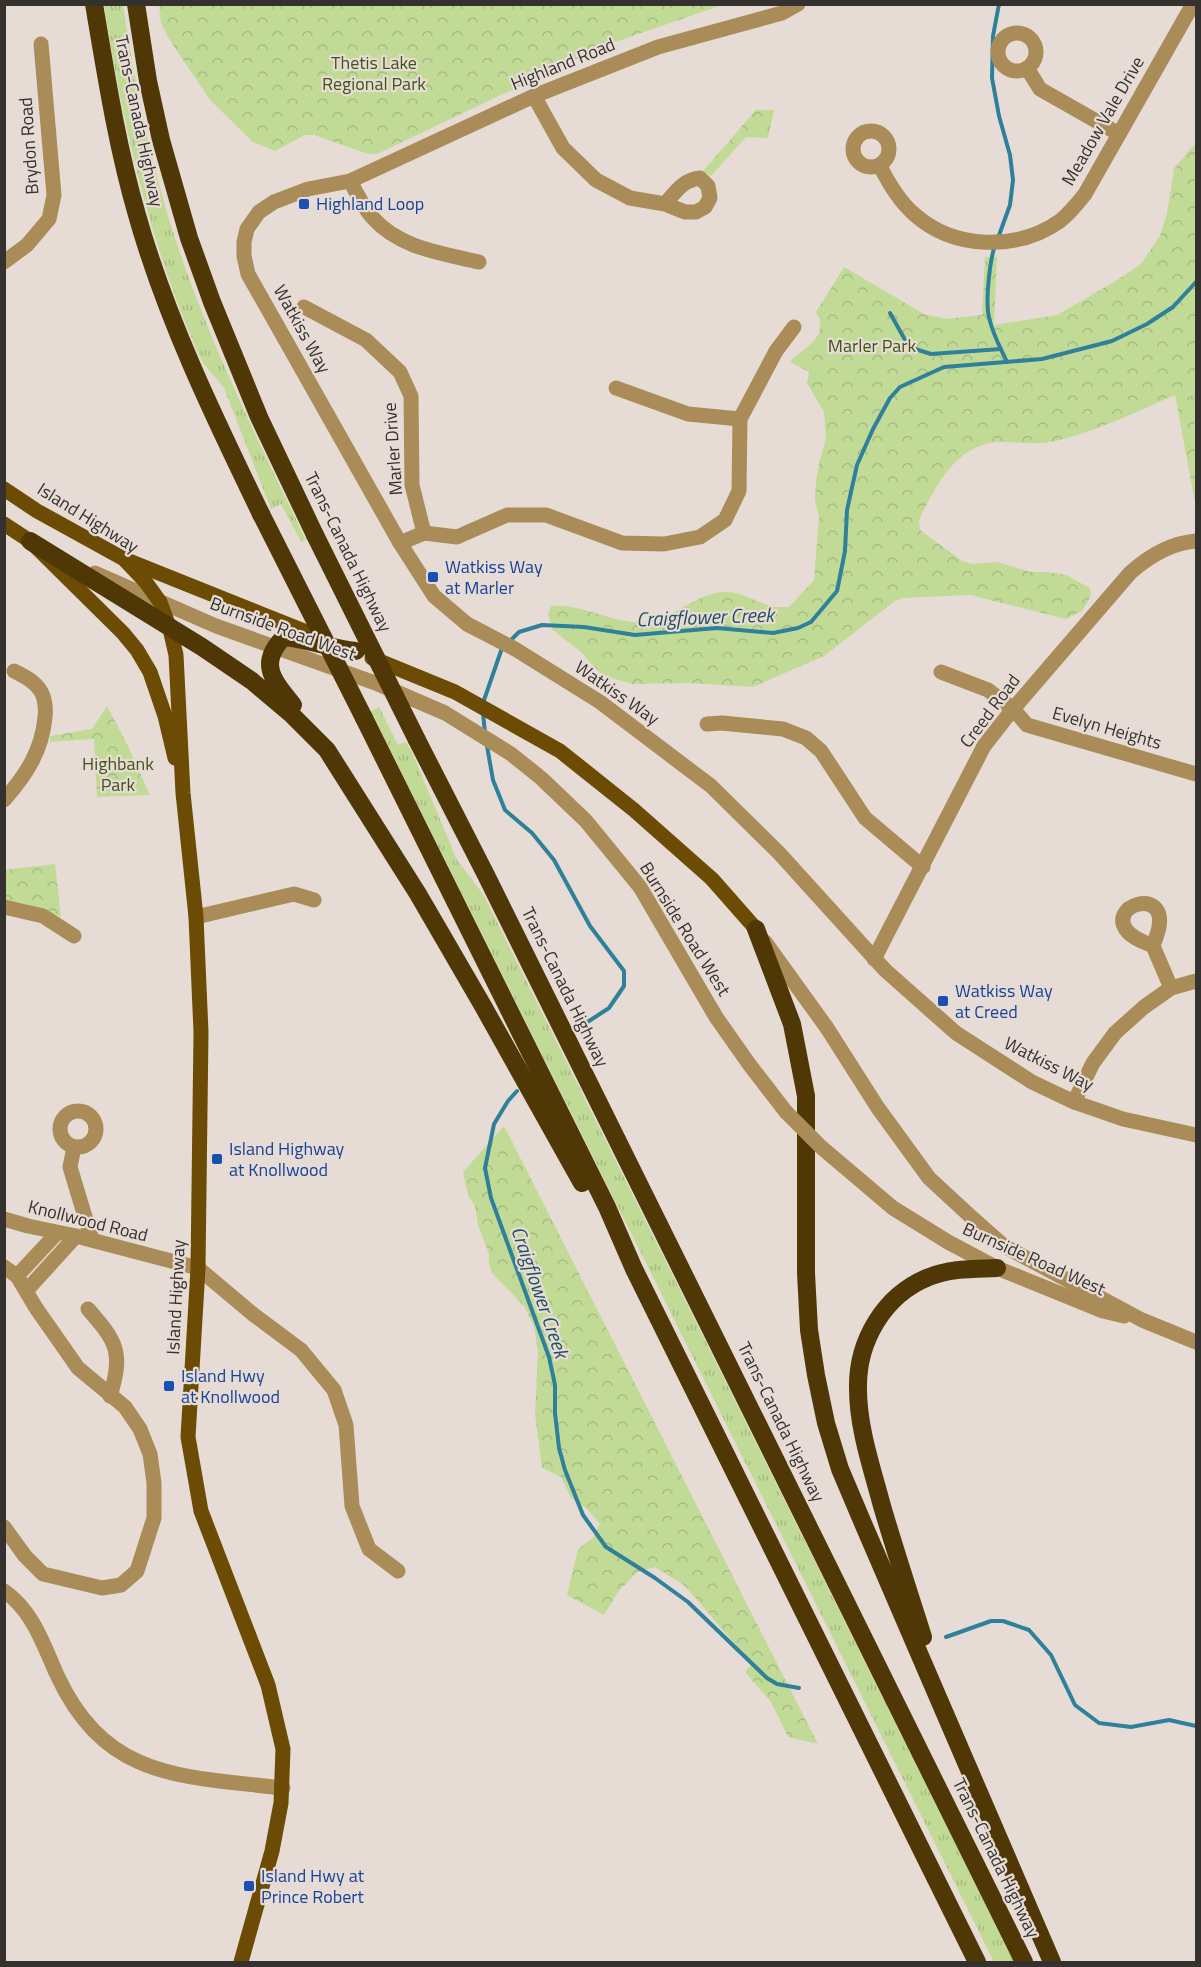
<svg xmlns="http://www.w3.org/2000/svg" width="1201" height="1967" viewBox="0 0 1201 1967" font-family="'Titillium Web',sans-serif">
  <defs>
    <pattern id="grass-tufts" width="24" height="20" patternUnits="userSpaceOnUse" patternTransform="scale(1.5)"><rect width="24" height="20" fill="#c1db96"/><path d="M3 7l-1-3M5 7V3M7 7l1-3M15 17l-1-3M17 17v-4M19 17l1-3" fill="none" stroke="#a6bc82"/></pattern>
    <pattern id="forest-crowns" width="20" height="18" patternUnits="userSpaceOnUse" patternTransform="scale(1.5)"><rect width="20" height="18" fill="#c1db96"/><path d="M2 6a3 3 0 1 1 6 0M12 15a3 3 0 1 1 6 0" fill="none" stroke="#a6bc82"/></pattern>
  </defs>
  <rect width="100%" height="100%" fill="#e7dcd5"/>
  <g fill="url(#grass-tufts)">
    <path d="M104,5h19c12,81 28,161 54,239 34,102 82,199 129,296l-5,2 -20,-38 -10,5 -47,-121 -20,-24 -5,-9c-50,-112 -76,-230 -95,-350z"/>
    <path d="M1196,287v147l-14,-81z"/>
    <path d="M379,707l19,38 8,-3 5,8 46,110 26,34 14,28 517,1040h-20l-623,-1251z"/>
  </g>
  <g fill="url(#forest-crowns)">
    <path d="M159,5v-1l563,1 -118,41 -227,108h-9l-54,-19h-9l-30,16 -22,-9 -43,-42 -41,-61 -8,-16z"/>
    <path d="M756,110h18l-6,28 -22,-1 -35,39 -8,-5z"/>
    <path d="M1196,144v231l-8,10 8,49v74l-21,-113c-37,16 -75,35 -115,45 -20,6 -38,2 -59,2 -44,1 -65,43 -82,78l1,10 42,31 10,3 25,-2 33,10h18l18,3 24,13 1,8 -9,15 -16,8 -96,-24 -67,3 -8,3 -71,55 -71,31 -66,-4 -54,1 -26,-7 -7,-4 -19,-21 -28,-22 -5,-16 3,-8c31,-3 64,19 95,16 28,-3 52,-31 81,-30 23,1 37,18 62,15l25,-27 5,-64 -4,-16 1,-19 3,-18 7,-24 -2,-27 -17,-29 2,-11 -19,-10c13,-14 41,-25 26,-50l28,-45 80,47 23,5 35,-4 3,-58h12l-3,68 63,-10 57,-33 27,-18 19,-28 7,-23 7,-44 17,-21z"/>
    <path d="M107,706l21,40 22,49 -53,2 -3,-58 -44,3v-6l42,-7z"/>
    <path d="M55,864l6,53 -39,-14 -17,-2 -1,-31z"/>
    <path d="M504,1126l314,618 -30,-7 -17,-35 -26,-30 7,-8 -67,-78 -30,-19 -18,5 -19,20 -14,23 -37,-20 11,-46 15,-11 7,-14 -13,-15 -16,-11 -10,-21 -19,-9 -7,-54 3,-63 -4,-24 -10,-21 -32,-33 -3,-9v-10l-11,-29 -3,-19 -7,-10 -5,-24z"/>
  </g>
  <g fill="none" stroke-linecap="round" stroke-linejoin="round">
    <g stroke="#2f809b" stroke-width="4">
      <path d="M998,238l12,-33 3,-25 -3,-25 -11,-39 -7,-38 1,-42 6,-32"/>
      <path d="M995,245c-5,15 -10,56 -6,72 3,16 11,30 18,45"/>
      <path d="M890,313l19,34 22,7 70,-5"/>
      <path d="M510,641l9,-9 23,-7 42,2 51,8 82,-7 56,5 25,-5 13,-6 26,-31 8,-40 2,-41 10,-45 16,-36 17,-31 10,-11 44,-20 98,-8 70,-18 35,-17 26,-17 23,-25"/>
      <path d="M483,703l19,-55"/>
      <path d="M483,713l2,20"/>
      <path d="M487,746l6,34 12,30 27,23 22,27 36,66 34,45v15l-15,22 -23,15"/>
      <path d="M517,1091l-9,10 -14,23 -9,44 6,30 58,159 6,28v28l4,35 6,22 18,45 23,32 49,31 33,24 79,76 10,6 22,4"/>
      <path d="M946,1637l45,-16h12l26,9 22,25 24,50 24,18 32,4 38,-7 27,6"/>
    </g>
    <g stroke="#aa8c58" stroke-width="15">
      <path d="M798,4l-16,9 -124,34 -124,49 -184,85 -42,8 -34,13 -15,10 -12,17 -3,13v14l4,18 152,269 34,53 33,28 48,25 85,53 111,84 68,67 106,117 71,63 76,49 42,20 49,17 73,16"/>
      <circle cx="1017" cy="52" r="19"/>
      <path d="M1027,68l13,21 79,45"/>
      <path d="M534,96l29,52 33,32 34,18 35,6 20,8h11l9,-5 5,-9 -2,-12 -8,-8c-17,2 -24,13 -35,26"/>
      <circle cx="871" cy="149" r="18"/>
      <path d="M880,166c9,18 19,35 34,48 40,36 103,37 146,7 10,-8 17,-17 25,-27l108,-190"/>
      <path d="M350,181c7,12 13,26 22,36 27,31 69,36 107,45"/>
      <path d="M4,262l23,-17 22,-26 5,-24 -13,-151"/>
      <path d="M304,307l62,33 34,32 11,24 1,89 12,48"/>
      <path d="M616,388l72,26 52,5"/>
      <path d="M400,543l24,-10 33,4 50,-22h39l76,28 42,1 36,-7 25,-17 14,-29 1,-72 36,-68 18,-24"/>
      <path d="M95,573l121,53 162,58 67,29 66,41 30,24 45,43 54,66 76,130 33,47 37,48"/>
      <path d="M941,672l47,18 25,19 14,16 169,49"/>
      <path d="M707,724l15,-1 61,6 23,9 15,13 44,67 58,49"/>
      <path d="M4,800c22,-25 38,-49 41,-83 1,-8 0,-20 -5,-27 -6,-9 -16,-14 -26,-19"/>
      <path d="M4,907l39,9 31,20"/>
      <path d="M196,917l98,-23 20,6"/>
      <path d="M765,942l62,86 51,80 51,70 40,37 35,31 138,74 54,22"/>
      <path d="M1153,946c-9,-4 -19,-7 -25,-14 -23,-26 38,-46 31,-5 -1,6 -4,13 -6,19l18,42"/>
      <path d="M874,959l110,-213 29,-37 117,-136c19,-17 41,-30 66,-32"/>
      <path d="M1074,1102l19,-39 22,-30 29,-26 27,-19 25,-7"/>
      <circle cx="78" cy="1129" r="18"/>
      <path d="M74,1147l-4,20 22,73"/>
      <path d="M821,1147l72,61 55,34 49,26 106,43 21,5"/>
      <path d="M4,1219l24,7 48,10 122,32 56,47 47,35 33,40 12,35 6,81 17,43 29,22"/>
      <path d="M4,1267l13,9 19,32 42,60 47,39 15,22 10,25 4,29v35l-17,53 -16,14 -19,3 -59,-14 -18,-18 -21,-29"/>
      <path d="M17,1276l40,-43"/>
      <path d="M27,1290l49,-54"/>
      <path d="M88,1309c28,32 36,43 22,87"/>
      <path d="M4,1591c29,20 39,53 53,84 49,105 123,101 226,113"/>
    </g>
    <g stroke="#6c4c04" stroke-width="15">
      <path d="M4,489l33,22 87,48 21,22 15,21 10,27 6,26 7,138 13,124 5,115 -3,236 -10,169 13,74 67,174 15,64 -2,54 -9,48 -31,111"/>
      <path d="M4,524l26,17 93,92 14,17 13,22 15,44 10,42"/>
      <path d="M129,561l190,76"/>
      <path d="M372,658l83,34 105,59 74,59 78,69 44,50"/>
    </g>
    <g stroke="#503806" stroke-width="18">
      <path d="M94,4c12,71 23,142 43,211 29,103 77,202 124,299"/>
      <path d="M136,4l12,77 13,59 28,98 23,64 47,115 56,118"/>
      <path d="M30,541l172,106 50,34 39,33 36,36 91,144 65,112 99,177"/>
      <path d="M293,705c-19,-24 -36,-41 -9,-68 25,2 47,12 72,14"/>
      <path d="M364,718l243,489 27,62 343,693"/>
      <path d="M417,740l69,135 538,1087"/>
      <path d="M756,929l36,95 14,72v177l3,57 7,45 10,48 14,46 22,52 190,441"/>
      <path d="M923,1637c-14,-44 -28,-87 -41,-131 -10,-38 -24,-78 -24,-117 -1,-48 26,-94 71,-112 22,-9 45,-8 68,-9"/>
    </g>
    <path stroke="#aa8c58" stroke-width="15" d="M786,1112l35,35"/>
    <g stroke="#503806" stroke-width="18">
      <path d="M261,514l103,204"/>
      <path d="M315,535l102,205"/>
    </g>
  </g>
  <g fill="#1a4fb4" stroke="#e7dcd5" stroke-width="2">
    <rect x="298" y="198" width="12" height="12" rx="3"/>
    <rect x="427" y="571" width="12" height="12" rx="3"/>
    <rect x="937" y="995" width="12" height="12" rx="3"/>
    <rect x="211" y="1153" width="12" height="12" rx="3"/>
    <rect x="163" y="1380" width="12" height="12" rx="3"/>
    <rect x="243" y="1880" width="12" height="12" rx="3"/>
  </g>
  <g text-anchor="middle" stroke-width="4.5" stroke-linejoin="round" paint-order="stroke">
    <g font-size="18" fill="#415318" stroke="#e7dcd5">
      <text x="374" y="69">Thetis Lake<tspan x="374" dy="21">Regional Park</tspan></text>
      <text x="872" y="352">Marler Park</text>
      <text x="118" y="770">Highbank<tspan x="118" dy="21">Park</tspan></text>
    </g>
    <g font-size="18" fill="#35312e" stroke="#e7dcd5">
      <text transform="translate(563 64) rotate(-22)" y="6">Highland Road</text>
      <text transform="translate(139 121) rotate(78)" y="6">Trans-Canada Highway</text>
      <text transform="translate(1103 121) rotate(-60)" y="6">Meadow Vale Drive</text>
      <text transform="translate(29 146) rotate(-94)" y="6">Brydon Road</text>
      <text transform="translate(302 329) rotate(61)" y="6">Watkiss Way</text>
      <text transform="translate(393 449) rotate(-94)" y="6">Marler Drive</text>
      <text transform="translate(88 518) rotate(32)" y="6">Island Highway</text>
      <text transform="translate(348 552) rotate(64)" y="6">Trans-Canada Highway</text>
      <text transform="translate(283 629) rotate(20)" y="6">Burnside Road West</text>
      <text transform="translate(617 693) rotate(35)" y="6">Watkiss Way</text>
      <text transform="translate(990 711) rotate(-53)" y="6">Creed Road</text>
      <text transform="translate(1107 728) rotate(16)" y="6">Evelyn Heights</text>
      <text transform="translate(685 929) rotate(58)" y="6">Burnside Road West</text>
      <text transform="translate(565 987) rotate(64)" y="6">Trans-Canada Highway</text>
      <text transform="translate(1049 1064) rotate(27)" y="6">Watkiss Way</text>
      <text transform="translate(88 1221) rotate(14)" y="6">Knollwood Road</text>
      <text transform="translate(1034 1259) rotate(24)" y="6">Burnside Road West</text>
      <text transform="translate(176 1297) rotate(-87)" y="6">Island Highway</text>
      <text transform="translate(781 1422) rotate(64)" y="6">Trans-Canada Highway</text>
      <text transform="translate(996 1858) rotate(64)" y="6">Trans-Canada Highway</text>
    </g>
    <g font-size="18" fill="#164399" stroke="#e7dcd5" text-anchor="start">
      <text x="316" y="210">Highland Loop</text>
      <text x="445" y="573">Watkiss Way<tspan x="445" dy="21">at Marler</tspan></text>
      <text x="955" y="997">Watkiss Way<tspan x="955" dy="21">at Creed</tspan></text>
      <text x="229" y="1155">Island Highway<tspan x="229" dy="21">at Knollwood</tspan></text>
      <text x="181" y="1382">Island Hwy<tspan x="181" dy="21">at Knollwood</tspan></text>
      <text x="261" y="1882">Island Hwy at<tspan x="261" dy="21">Prince Robert</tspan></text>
    </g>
    <g font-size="20" font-style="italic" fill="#215061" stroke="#e7dcd5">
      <text transform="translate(705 617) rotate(-2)" y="7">Craigflower Creek</text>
      <text transform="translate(540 1292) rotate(71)" y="7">Craigflower Creek</text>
    </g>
  </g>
  <rect width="1201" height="1967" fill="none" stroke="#35312e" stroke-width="12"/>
</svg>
